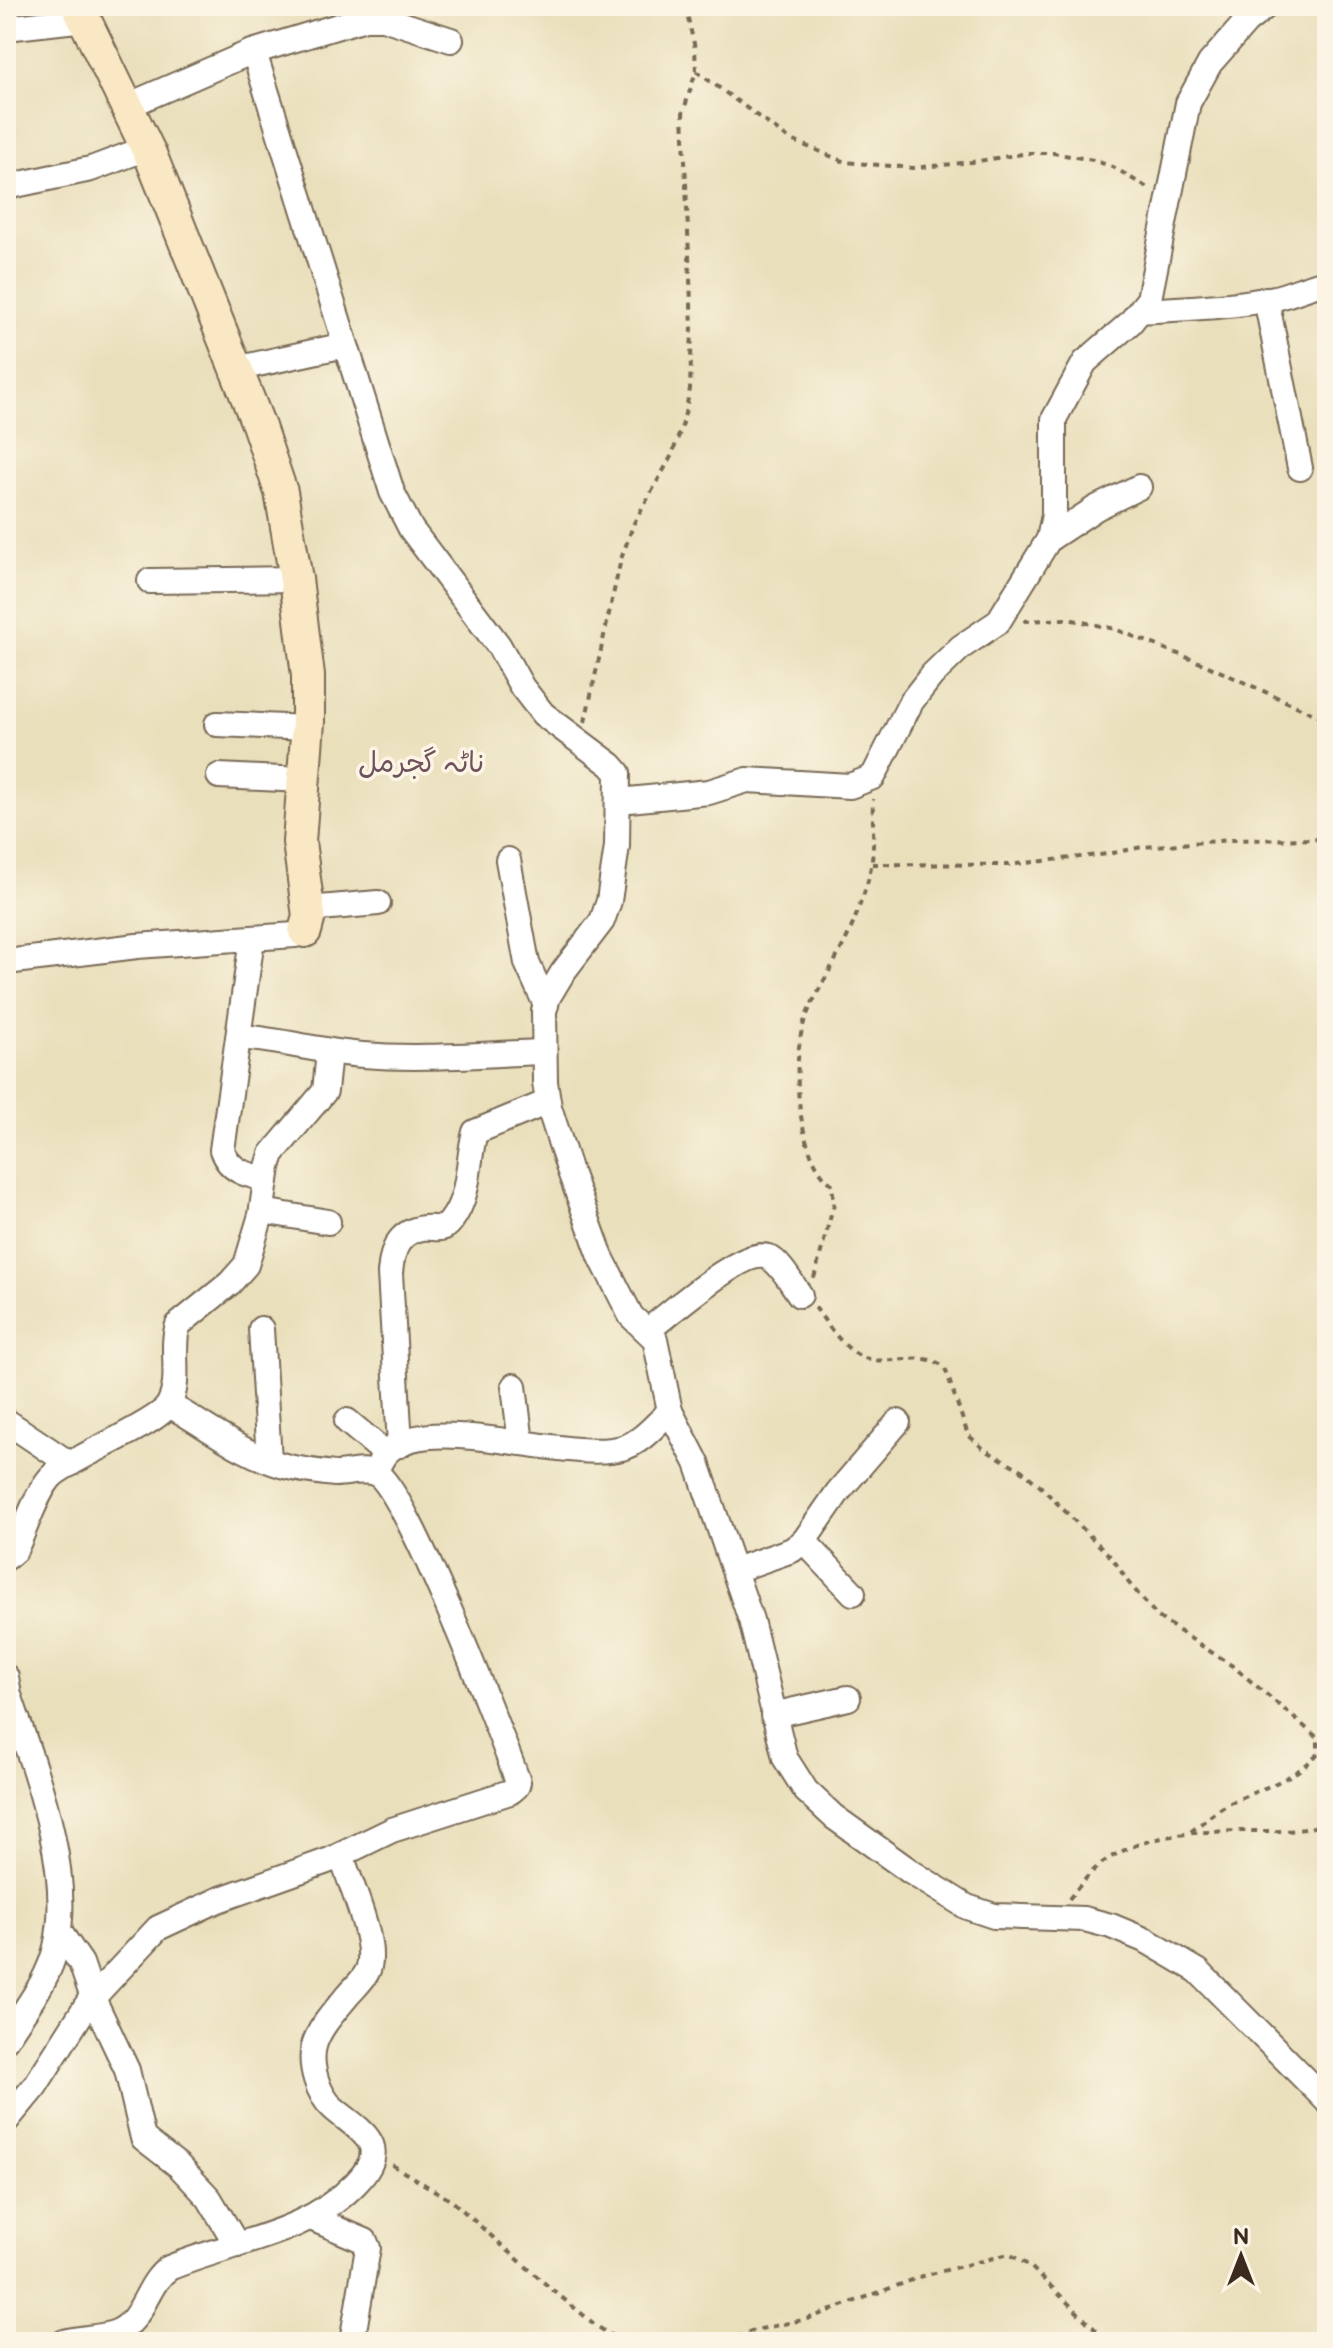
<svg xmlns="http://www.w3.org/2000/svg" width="1333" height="2348" viewBox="0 0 1333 2348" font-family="'Balsamiq Sans','Playpen Sans Arabic',sans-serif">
  <rect width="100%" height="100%" fill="#fcf5e5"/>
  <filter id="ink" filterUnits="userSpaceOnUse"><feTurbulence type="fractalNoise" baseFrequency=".0125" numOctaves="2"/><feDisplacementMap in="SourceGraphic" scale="16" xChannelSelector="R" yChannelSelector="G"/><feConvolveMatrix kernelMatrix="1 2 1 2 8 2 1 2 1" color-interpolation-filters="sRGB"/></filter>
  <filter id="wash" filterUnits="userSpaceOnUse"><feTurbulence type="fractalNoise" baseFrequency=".006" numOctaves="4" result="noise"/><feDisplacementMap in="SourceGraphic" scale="32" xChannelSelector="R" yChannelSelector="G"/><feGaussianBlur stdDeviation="1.8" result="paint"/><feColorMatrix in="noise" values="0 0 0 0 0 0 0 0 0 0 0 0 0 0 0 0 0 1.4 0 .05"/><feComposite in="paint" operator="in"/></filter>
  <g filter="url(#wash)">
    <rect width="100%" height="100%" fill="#e9dfbb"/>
  </g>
  <g filter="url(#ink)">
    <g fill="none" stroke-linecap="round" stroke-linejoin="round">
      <defs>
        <g id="street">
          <path d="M6,28l79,-9"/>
          <path d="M254,52l138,440 19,37 88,117 23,41 21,27 68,51 7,8 -1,73 -8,55 -7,20 -39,51 -15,25 -4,14 1,71 4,25 20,62 32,88 30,59 24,23 15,72 27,52 54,157 34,138 21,33 28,26 77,55 56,35 27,9 90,3 27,7 36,15 51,30 129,130"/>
          <path d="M127,106l122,-53 116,-35h18l68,22"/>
          <path d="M6,187l85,-18 56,-21"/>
          <path d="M1266,299l34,169"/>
          <path d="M1141,311c45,-3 90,-4 134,-13 16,-4 31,-11 48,-15"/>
          <path d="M235,369l110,-24"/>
          <path d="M1049,539l47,-31 43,-21"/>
          <path d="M150,581l146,-2"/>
          <path d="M217,724l91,4"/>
          <path d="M219,776l84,4"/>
          <path d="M619,801l90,-9 38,-12 103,6 23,-9 38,-75 21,-27 29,-28 37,-25 51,-83 5,-24v-96l31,-57 45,-39 19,-24 39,-196 22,-40 36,-41 20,-16"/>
          <path d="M508,860l19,103 19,42"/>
          <path d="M308,909l70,-6"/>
          <path d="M252,939l-30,211c7,21 25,25 44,29"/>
          <path d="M6,962l131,-16 158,-11 10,-4"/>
          <path d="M240,1037c41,3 81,15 123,18 59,5 120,-1 180,-3"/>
          <path d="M262,1211l66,11"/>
          <path d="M261,1329l8,131"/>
          <path d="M648,1330c22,-16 95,-83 120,-73 13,6 23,26 32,38"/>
          <path d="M514,1386l7,57"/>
          <path d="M6,1421l64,43"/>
          <path d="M347,1421l38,32"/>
          <path d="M400,1445l-10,-172c2,-22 7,-41 33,-45 12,-2 19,5 28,-7 20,-26 16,-60 24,-89l73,-30"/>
          <path d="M375,1473c3,-7 7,-16 12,-21 42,-42 179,11 235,-4 19,-5 34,-24 48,-37"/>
          <path d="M804,1541l49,52"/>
          <path d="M6,1558l9,-8c10,-20 23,-63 39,-76 24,-19 105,-51 115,-70 13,-24 1,-55 9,-79l52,-42 16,-18 15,-50 7,-48 4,-13 53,-63 4,-39"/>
          <path d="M735,1570l57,-20 12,-9 34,-49 60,-70"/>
          <path d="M6,1677l3,18c25,73 65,175 47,252 -7,33 -32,63 -50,92"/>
          <path d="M773,1715l75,-17"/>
          <path d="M59,1931l22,32 12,35 34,72 16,68 36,28 30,32 28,47"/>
          <path d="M6,2121l29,-35 53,-83 70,-75 60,-28 112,-40 62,-30 118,-38 7,-6 1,-4c-16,-45 -112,-293 -141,-308 -14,-6 -28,0 -42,0 -18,-2 -37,-4 -54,-9 -41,-12 -75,-40 -112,-60"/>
          <path d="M311,2218l54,23 3,7 -16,94"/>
          <path d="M64,2342c16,-4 34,-4 50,-9 30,-10 31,-49 55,-65 64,-27 136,-32 187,-85 38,-39 3,-52 -23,-75 -15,-13 -24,-43 -19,-62 5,-19 22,-36 34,-51 6,-7 15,-15 19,-23 13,-25 -18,-91 -26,-117"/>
        </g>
        <path id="secondary" d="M78,6l72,148 108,270 23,68 15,87 12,97v46l-9,120 10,74 -4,15"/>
      </defs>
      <use href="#street" stroke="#786955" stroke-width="28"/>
      <use href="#secondary" stroke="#786955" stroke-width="36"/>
      <g stroke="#786955" stroke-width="4" stroke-dasharray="6 6" stroke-linecap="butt">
        <path d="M696,71l93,68 56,23 68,6 59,-6 56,-9h25l40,7 22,8 34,21"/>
        <path d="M1024,621l44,-2 47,10 91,36 121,55"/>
        <path d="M585,722l36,-163 13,-36 38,-68 11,-32 7,-34 2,-62 -9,-214 13,-42 -1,-23 -10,-42"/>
        <path d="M872,864l135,1 101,-11 34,-7 88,-7 97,-1"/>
        <path d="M814,1278l20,-74 -2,-20c-36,-25 -42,-129 -26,-167 16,-39 40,-68 53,-110 5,-13 10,-27 12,-41 4,-21 1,-45 2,-67"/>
        <path d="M815,1307c12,17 25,37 43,48 25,15 66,-8 87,13l23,67 17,15 35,19 21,18 72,72 15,23 30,35 76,50 84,71v15c-23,28 -62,36 -93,53 -13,8 -24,18 -36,27"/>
        <path d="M1069,1899c12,-15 23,-30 39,-40 43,-27 97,-28 146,-28 24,0 50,2 73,-9"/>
        <path d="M392,2165l60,36 97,86 49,40 24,15"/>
        <path d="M726,2342l25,-11 56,-12 116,-43 86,-22 21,12 78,76"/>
        <path d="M1315,2342l12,-8"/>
      </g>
      <use href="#street" stroke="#fff" stroke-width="24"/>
      <use href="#secondary" stroke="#fae7c3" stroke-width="32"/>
    </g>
  </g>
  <g text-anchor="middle" stroke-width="7" stroke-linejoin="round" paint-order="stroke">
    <g font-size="28" fill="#6e525d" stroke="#fcf5e5">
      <text x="421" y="772">ناٹہ گجرمل</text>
    </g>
  </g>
  <rect width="1333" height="2348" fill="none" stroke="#fcf5e5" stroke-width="32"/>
  <g transform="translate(1241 2256)" stroke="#fcf5e5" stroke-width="6" paint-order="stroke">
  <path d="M0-6L14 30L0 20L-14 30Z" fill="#3b2a1e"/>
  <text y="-12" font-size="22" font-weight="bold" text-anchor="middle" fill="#3b2a1e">N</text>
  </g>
</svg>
